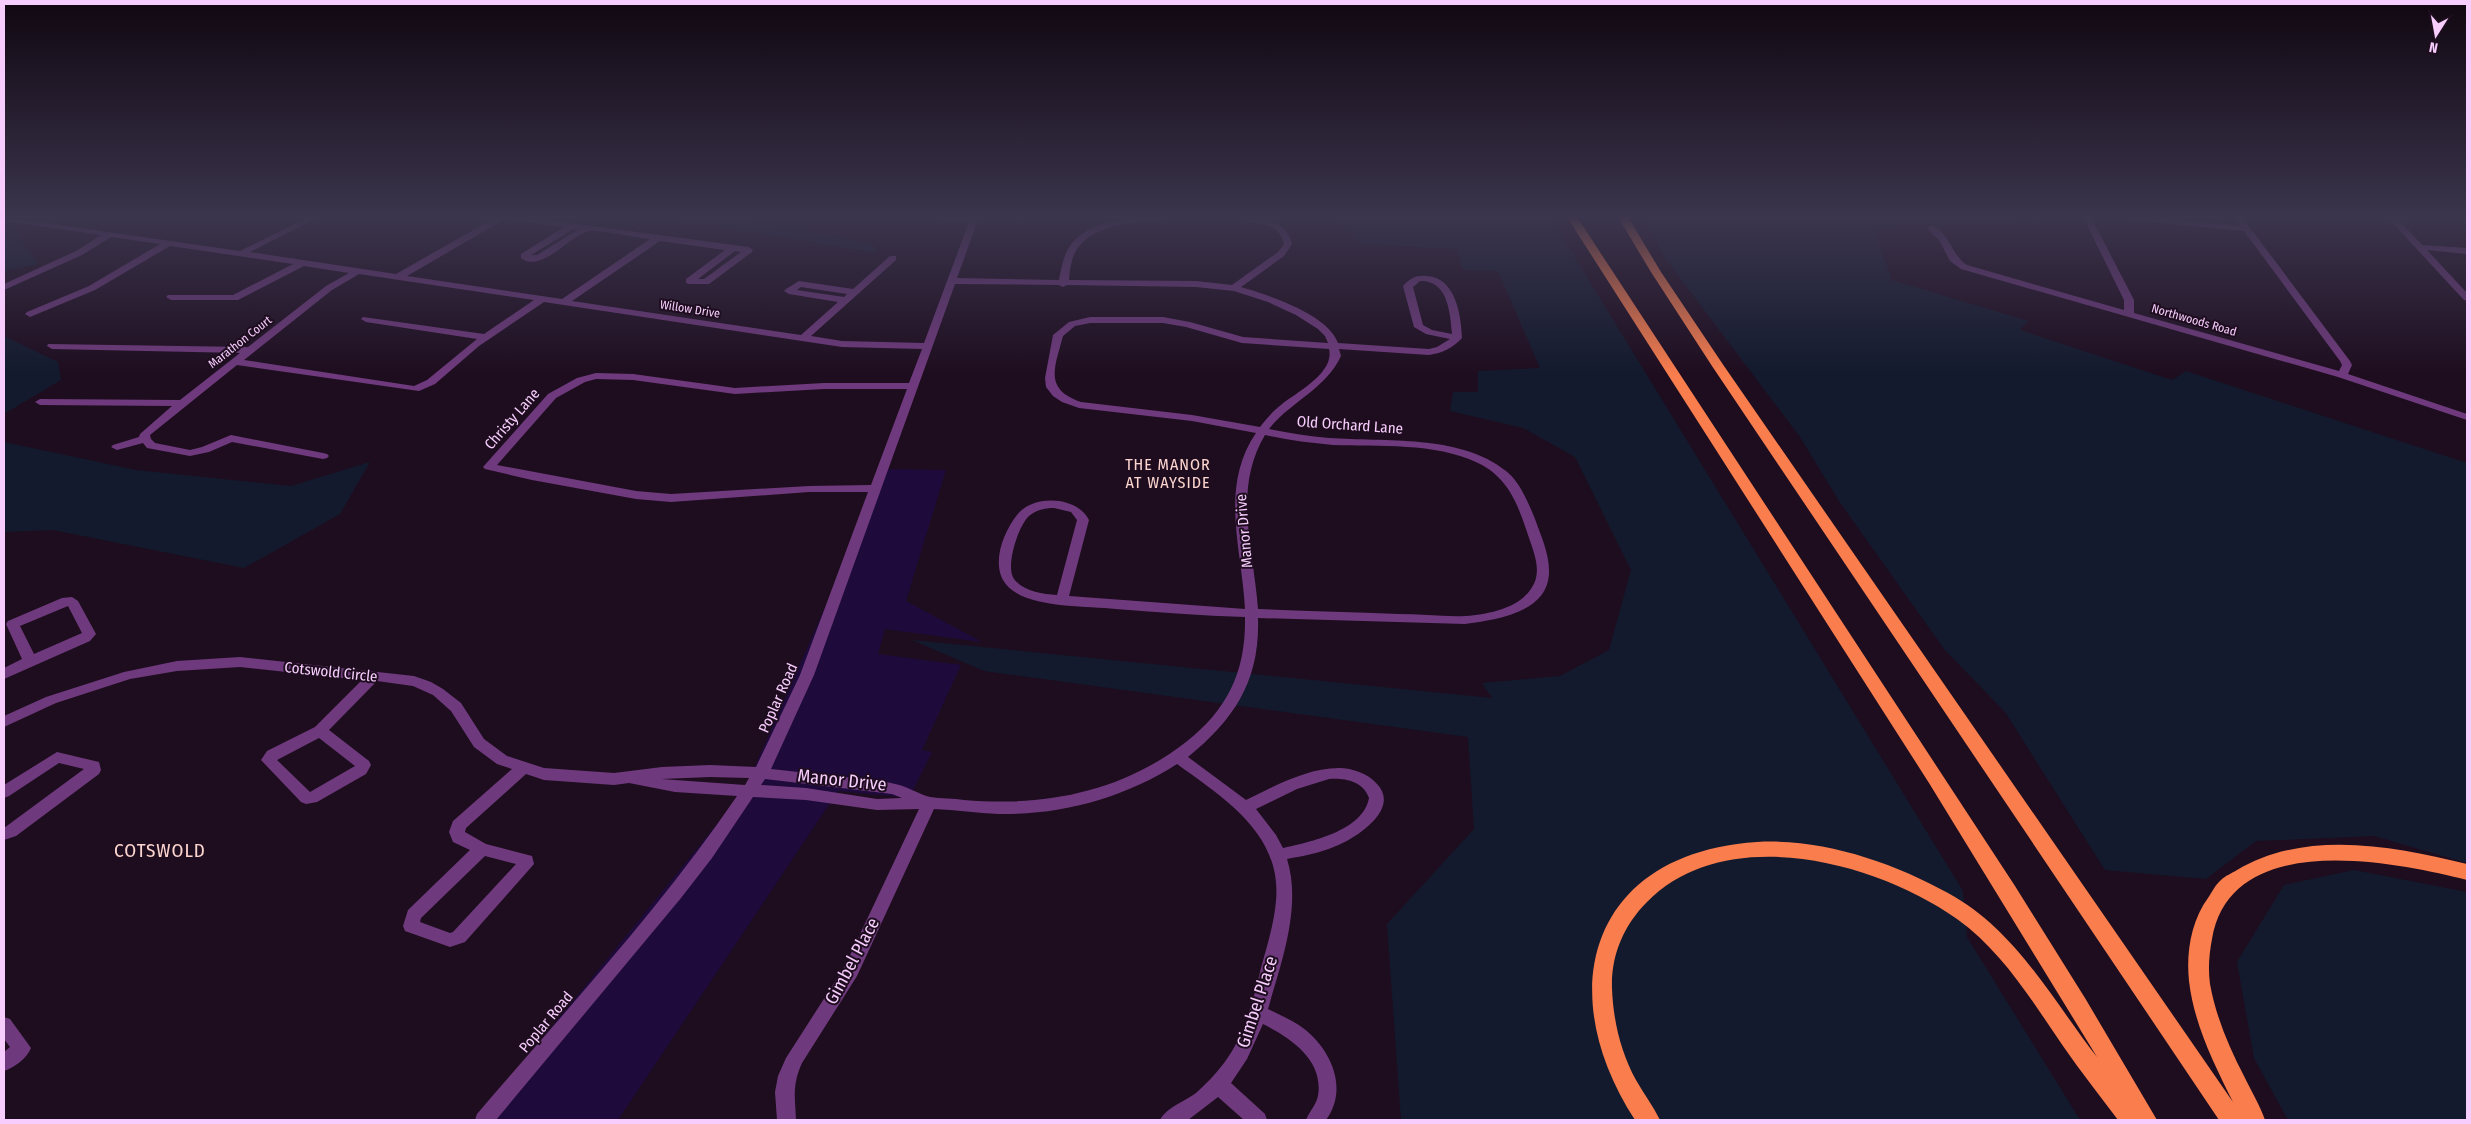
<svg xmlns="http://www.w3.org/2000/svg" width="2471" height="1124" viewBox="0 0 2471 1124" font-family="'Fira Sans Condensed',sans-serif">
  <rect width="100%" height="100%" fill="#1e0d1f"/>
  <g fill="#131a2d">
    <path d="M662,217h69l142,27 4,9z"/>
    <path d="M1336,217h214l413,674 4,46 113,183h-679l-14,-196 87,-95 -6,-92 -484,-66 -72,-31 580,58 -10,-15 78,-7 49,-26 22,-80 -56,-113 -52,-29 -73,-17 3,-19h25v-21l62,-3 -42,-97 -35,-1 -6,-21 -93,-5z"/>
    <path d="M1644,217h368l3,9 -49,-4 -93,6 19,52 136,41 -8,9 152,50 14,-9 281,92v400l-93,-27 -118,5 -50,38 -101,-9 -100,-158 -61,-63 -105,-148 -39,-64 -135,-179z"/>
    <path d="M4,228l10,3 24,33 -34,7z"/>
    <path d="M4,336l54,26 3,18 -57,34z"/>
    <path d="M4,442l132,28 155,16 79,-24 -30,52 -96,54 -191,-38 -49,2z"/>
    <path d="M2354,870l113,22v228h-179l-34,-62 -17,-96 47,-77z"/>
  </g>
  <path fill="#1e0b3b" d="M886,469l60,1 -40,131 76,41 -97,-13 -7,25 83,11 -39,85 10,2 -23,46 -71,-7 -220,329h-142l268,-329z"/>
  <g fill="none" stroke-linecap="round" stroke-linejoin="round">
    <g fill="#6f3a7d" fill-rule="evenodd">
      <path d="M4,217l236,34 69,-34h10l-69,35 146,22 100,-57h29l224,30 4,3 -1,2 -43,32h-20l-3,-1v-4l39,-29 -65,-9 -88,60 229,34 37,-33 -49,-8 -5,-3 2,-2 13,-8 54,8 37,-33h6v4l-85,76 31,5 82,2 45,-121 -27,-2 -4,-3h41l-22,61 102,2c2,-11 4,-22 9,-31 19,-32 69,-32 101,-32l-4,3c-28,2 -70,3 -88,29 -6,9 -7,21 -8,31l127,1 36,4 46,-33 6,-8c-6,-27 -31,-16 -46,-27 22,0 48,2 54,27l-8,12 -43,31c27,8 87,27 97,56l91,6 8,-2 13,-8 -24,-5 -12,-7 -11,-41c7,-8 14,-11 24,-10 29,2 34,39 35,62 -9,10 -20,15 -33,17l-90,-6 2,7c-15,33 -50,45 -72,73 20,4 40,7 60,9 55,4 131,-4 177,33 14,11 22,31 29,48 6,17 15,36 14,55 -2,39 -54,46 -84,50l-207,-6c2,62 -23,101 -70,139l58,43c29,-14 61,-32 93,-32 13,0 30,6 38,16 24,25 -21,54 -41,62 -16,7 -33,10 -49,13 15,48 -6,104 -19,150 12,6 24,11 35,19 28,21 46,61 23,92h-20c3,-8 10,-15 12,-24 6,-36 -27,-58 -55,-72l-16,35 -16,24 34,31 2,6h-23l-26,-23 -30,23h-28c6,-12 25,-19 36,-27 10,-9 20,-19 28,-30 21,-28 29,-62 37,-95 6,-22 13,-44 15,-67 6,-67 -51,-102 -99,-137 -53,34 -115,51 -178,50 -22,-1 -43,-4 -65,-5l-77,167 -55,87c-10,22 -7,34 -6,57h-19l-2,-28 3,-16 8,-18 59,-92 74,-157 -42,1 -71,-10 -53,-3 -41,61 -31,40 -185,222h-21l2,-6c89,-104 183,-205 260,-318l-62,-4 -46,-9 -15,2 -70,-5 -18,-6 -60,54 -1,4 21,12 46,12 2,8 -69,78 -15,5 -45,-16 -2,-5 5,-16 62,-60 -17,-8 -4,-10 4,-11 59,-52 -15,-5 -23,-17 -23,-36 -18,-16 -20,-9 -36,-5 -48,49 40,31 2,4 -5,9 -49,28 -11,2 -5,-2 -40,-42 6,-9 48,-24 47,-47 -122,-13 -63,4 -47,8 -74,24 -52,24v-11l42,-19 78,-25 53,-11 63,-4 174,19 17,6 12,7 18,14 23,36 23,17 37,12 70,5 48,-6 48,-2 46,2 44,-92 68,-183h-59l-138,10 -35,-3 -104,-19 -47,-11 -2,-2 65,-73 29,-16 19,-5 37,1 102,14 89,-5h85l13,-34 -80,-2 -298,-45 -65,44 -44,38 -16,7 -182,-26 -87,70 1,4 4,4 35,7 12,-3 29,-12 92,18 4,1 2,2 -2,2 -4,1 -91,-17 -23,10 -19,4 -43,-8 -4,-5 -26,7 -6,-3 2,-2 26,-8 1,-3 32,-28 -132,-1 -5,-3 5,-3 140,1 60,-47 -188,-4 -5,-3 1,-2 200,3 78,-61 23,-13 -45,-7 -66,34h-67l-5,-3 2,-2h65l60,-31 -123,-18 -75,44 -65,27 -5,-3 2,-2 62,-26 71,-42 -49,-7 -29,18 -78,35v-6l72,-33 25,-16 -97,-14zM505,219l59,8 -43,27v4c20,16 49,-23 68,-27 7,-2 50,7 61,8l-88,60 -155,-23zM574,229h5l-42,26h-6zM735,251l6,1 -37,27h-6zM359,274l175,26 -50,34 -121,-17 -2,2 5,3 111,17 -50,41 -13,6 -170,-26 88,-70zM1420,281c28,-1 30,31 32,53l-20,-4 -9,-5 -10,-38zM955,284l104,1 4,2 4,-2 129,2 38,4 34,11 28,13 22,14 7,7 3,7 -85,-6 -53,-15 -27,-5h-73l-21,5 -16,13 -8,43 1,9 7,9 9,6 17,6 113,13 64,12c-37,54 -14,116 -11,176l-176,-13 20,-76c-12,-24 -56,-26 -72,-5 -16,20 -29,58 -5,75 23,18 75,16 104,19 43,3 86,7 129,8 1,54 -17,92 -59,125 -64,50 -142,65 -222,58 -10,-2 -23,-1 -34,-3 -12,-3 -23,-11 -35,-13 -13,-4 -28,-4 -42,-6 -27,-3 -55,-6 -82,-9l43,-94zM801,287l46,7 -3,3 -47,-7zM1090,323h73l23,4 56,16 87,6c6,24 -32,43 -48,56 -8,6 -15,14 -21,22l-68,-12 -111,-13c-38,-13 -26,-35 -18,-66l12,-10zM596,379l37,1 102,14 89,-5h83l-36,96 -62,1 -138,8 -35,-3 -139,-26 59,-67 29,-16zM1265,435c22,5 45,8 68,10 47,2 101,-3 145,18 31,15 40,42 50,72 6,18 15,37 3,54 -14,20 -43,25 -65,27 -22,1 -46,-2 -68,-2 -47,-2 -94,-3 -140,-5 -4,-59 -26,-119 7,-174zM1054,508l17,4 6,8 -20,75c-15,-1 -33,-3 -43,-16 -9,-12 4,-53 15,-63 7,-6 16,-8 25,-8zM319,738l36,28 -45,26 -33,-32zM710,777l39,1 -4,7 -84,-6zM765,779l127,15 10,4 -25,1 -71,-11 -45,-3zM1329,779c16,-1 34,2 40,19 -6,33 -59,44 -86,50l-7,-13 -20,-26 41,-20zM485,856l31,8 -63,68 -3,1 -30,-11 1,-4z"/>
      <path d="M2083,217h8l43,83v13l205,58 3,-6 -2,-4 -96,-130 -115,-11 -4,-3h28l87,9 -6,-9h8l108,144 2,4 -4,9 119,40v6l-129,-43 -377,-108 -11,-8 -11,-21 -12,-12 4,-3c19,7 20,30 36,40l157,45v-10z"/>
      <path d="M2387,217h9l26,28 45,3v6l-40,-4 40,43v8l-3,-1z"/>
      <path d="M72,597l6,4 18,33 -6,7 -86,38v-11l18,-9 -16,-35 2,-3 54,-23zM68,606l14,27 -48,21 -14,-28z"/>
      <path d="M57,752l42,10 2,8 -2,4 -83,62 -12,4v-12l80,-59 -25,-6 -50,33 -5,2v-13z"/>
      <path d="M4,1017l6,2 21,29c-4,10 -17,20 -27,23v-19l6,-5 -6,-8z"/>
    </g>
    <g fill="#f97d4d" fill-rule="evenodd">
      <path d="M1567,217h10l438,669 70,112 72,122h-39c-18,-24 -37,-48 -55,-74 -31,-45 -60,-94 -106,-127 -81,-58 -232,-97 -310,-17 -23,23 -36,53 -35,86 1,32 9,65 24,92 8,14 17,26 24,40h-25c-84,-129 -45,-267 122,-278 65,-4 135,20 191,51 68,37 103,105 149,164l-168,-274z"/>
      <path d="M1618,217h10l33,55 63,94 509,736c-19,-38 -39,-78 -44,-121 -3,-28 2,-60 19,-83 4,-6 8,-14 13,-18 4,-4 11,-7 16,-10 68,-41 158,-24 230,-6v16c-76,-19 -236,-51 -255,59 -3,16 -4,30 -2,45 6,33 19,63 34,92 7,15 16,29 21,44h-46l-507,-754 -61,-94z"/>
    </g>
  </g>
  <linearGradient id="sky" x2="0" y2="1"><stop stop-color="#100711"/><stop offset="0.58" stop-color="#3b354d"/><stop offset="1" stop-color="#3b354d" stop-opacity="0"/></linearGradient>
  <rect width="2471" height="374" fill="url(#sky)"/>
  <g text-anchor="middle" stroke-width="4" stroke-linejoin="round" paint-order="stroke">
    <g font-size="12" fill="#f7cdfd" stroke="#1e0d1f">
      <text transform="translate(690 309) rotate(9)" y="4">Willow Drive</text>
      <text transform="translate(2194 320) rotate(16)" y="4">Northwoods Road</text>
      <text transform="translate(240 342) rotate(-38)" y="4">Marathon Court</text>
    </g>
    <g font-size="15" fill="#f7cdfd" stroke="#1e0d1f">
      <text transform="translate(512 419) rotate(-49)" y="5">Christy Lane</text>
      <text transform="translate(1350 425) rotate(4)" y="5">Old Orchard Lane</text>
      <text transform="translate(1244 531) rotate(-95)" y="5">Manor Drive</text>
      <text transform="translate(331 672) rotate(6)" y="5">Cotswold Circle</text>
      <text transform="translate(778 698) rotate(-66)" y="5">Poplar Road</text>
      <text transform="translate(546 1022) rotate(-50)" y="5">Poplar Road</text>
    </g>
    <g font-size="16" letter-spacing="1" fill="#fdd5cf" stroke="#1e0d1f">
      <text x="1168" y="470">THE MANOR<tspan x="1168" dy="18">AT WAYSIDE</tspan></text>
    </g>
    <g font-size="18" fill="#f7cdfd" stroke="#1e0d1f">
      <text transform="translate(842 780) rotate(6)" y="6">Manor Drive</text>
      <text transform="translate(852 961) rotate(-62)" y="6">Gimbel Place</text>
      <text transform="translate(1257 1002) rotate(-72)" y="6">Gimbel Place</text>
    </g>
    <g font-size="19" letter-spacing="1" fill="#fdd5cf" stroke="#1e0d1f">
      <text x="160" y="857">COTSWOLD</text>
    </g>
  </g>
  <rect width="2471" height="1124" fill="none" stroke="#f7cdfd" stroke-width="10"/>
  <g transform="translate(2436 35) rotate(191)" stroke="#1e0d1f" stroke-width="4" paint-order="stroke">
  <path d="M0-4L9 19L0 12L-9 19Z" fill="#f7cdfd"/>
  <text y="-8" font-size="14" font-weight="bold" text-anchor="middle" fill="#f7cdfd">N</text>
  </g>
</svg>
